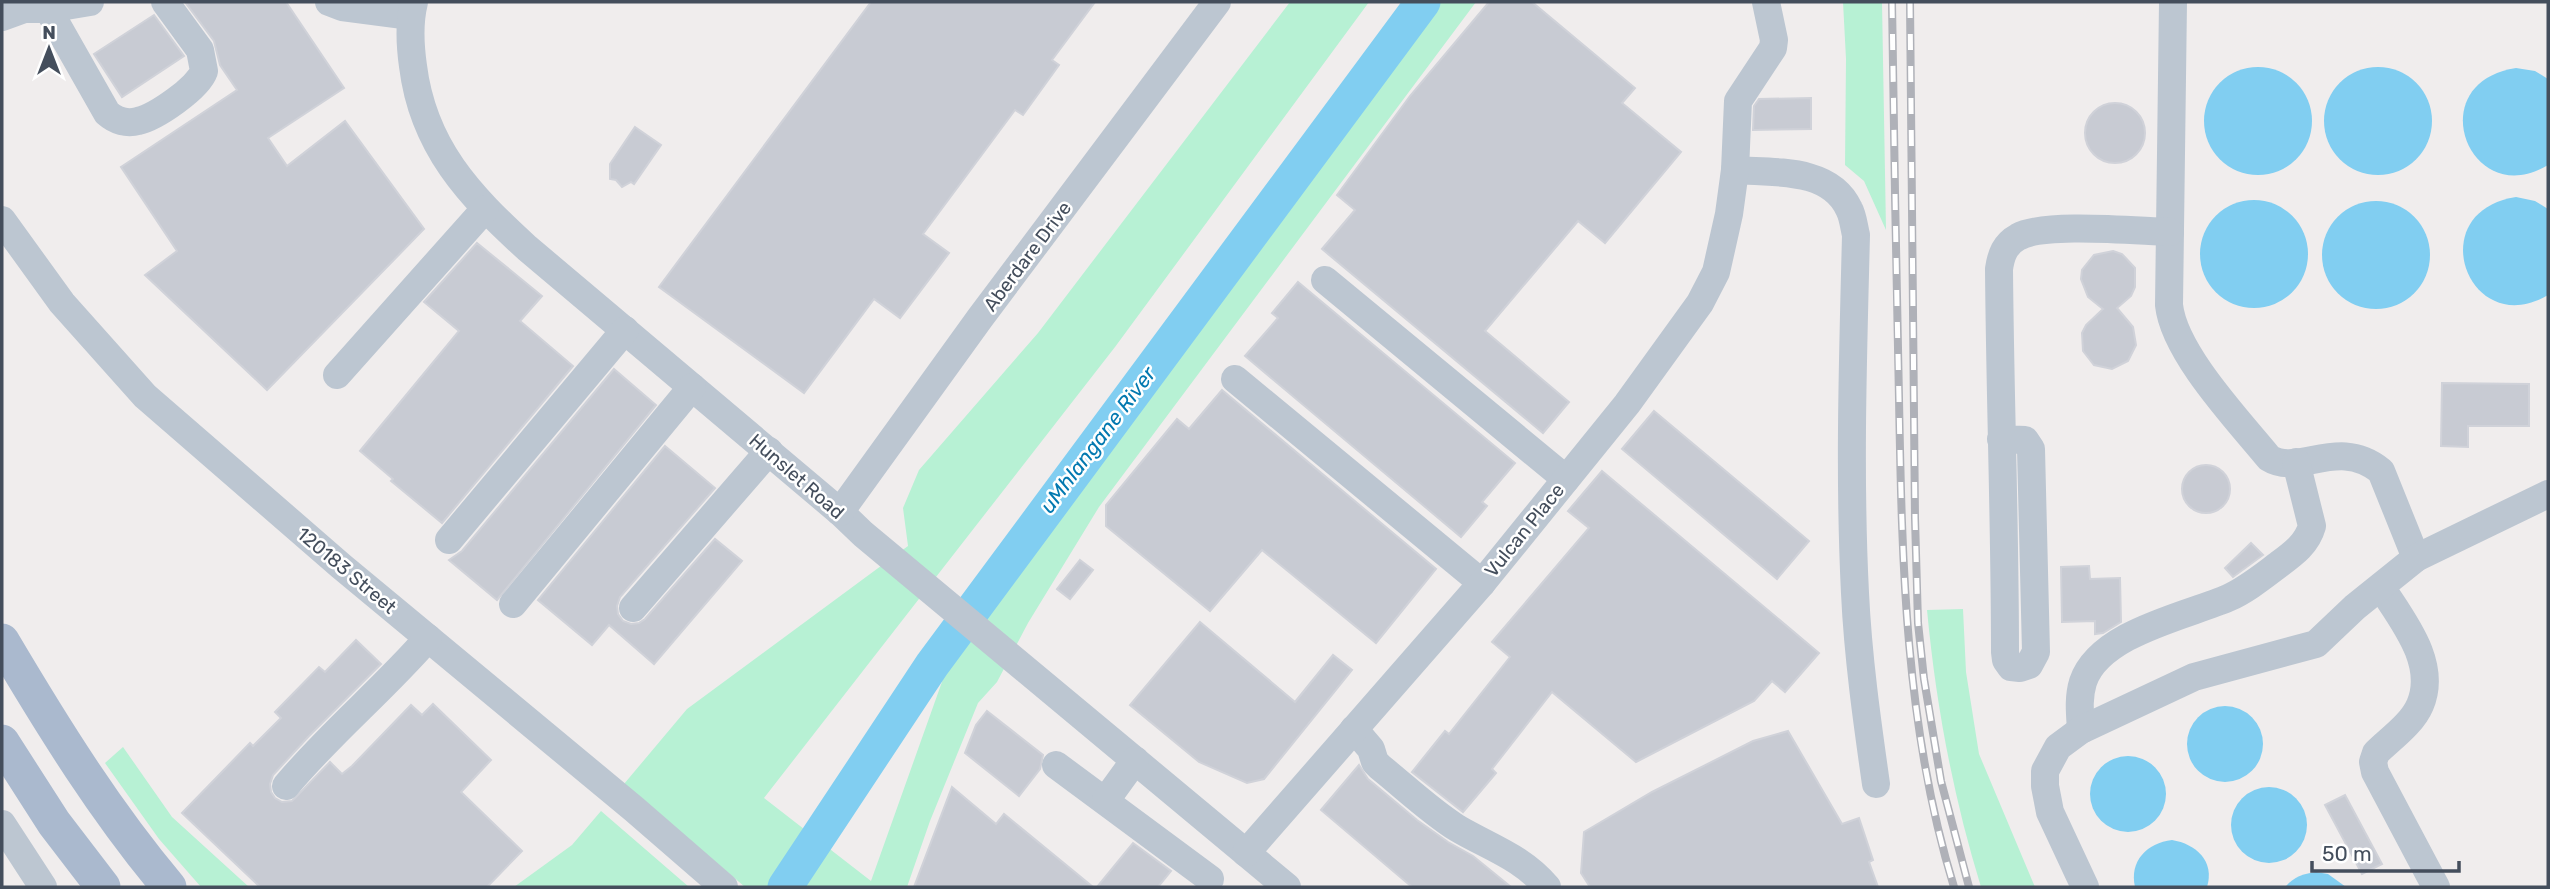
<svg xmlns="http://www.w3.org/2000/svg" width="2550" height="889" viewBox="0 0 2550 889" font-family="Rubik,sans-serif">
  <rect width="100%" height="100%" fill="#f0eded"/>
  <g fill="#b7f1d4">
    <path d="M1290,2h79l-254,345 -351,451 107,83 77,-216 169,-223 202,-281 122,-159h35l-377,505 -71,116 -31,59 -19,21 -48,118 -23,66h-162l-121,-103 63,-75 221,-163 -5,-38 16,-38 119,-137z"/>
    <path d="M1843,2h39l4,228 -22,-49 -19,-16 1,-106z"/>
    <path d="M1963,609l3,63 13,82 56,133h-54c-28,-91 -45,-182 -54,-277z"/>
    <path d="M123,747l49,70 77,70h-48l-42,-48 -54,-76z"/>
    <path d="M601,811l88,76h-175l58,-42z"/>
  </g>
  <g fill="#81cef1">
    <circle cx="2258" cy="121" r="54"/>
    <circle cx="2378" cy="121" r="54"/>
    <path d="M2516,68l19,3 13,8v86c-78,48 -129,-82 -32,-97z"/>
    <path d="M2516,197l19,4 13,8v86c-79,47 -128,-83 -32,-98z"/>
    <circle cx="2254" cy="254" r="54"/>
    <circle cx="2376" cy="255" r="54"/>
    <circle cx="2225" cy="744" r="38"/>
    <circle cx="2128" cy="794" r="38"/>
    <circle cx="2269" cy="825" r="38"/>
    <path d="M2172,840c24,4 43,21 35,47h-72c-6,-26 12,-44 37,-47z"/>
    <path d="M2316,872l12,2 18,13h-61c9,-10 17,-13 31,-15z"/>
  </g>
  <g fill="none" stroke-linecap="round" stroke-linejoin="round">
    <path stroke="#81cef1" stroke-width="35" d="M785,887l147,-222 491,-663"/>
  </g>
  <g fill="#c8cbd3" stroke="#d0d2d9" stroke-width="2">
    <path d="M185,2h101l58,86 -76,50 19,28 58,-45 79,108 -157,161 -122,-115 32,-24 -56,-84 116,-77 -17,-25 -6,-24z"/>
    <path d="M871,2h224l-43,58 7,5 -36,50 -8,-5 -92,124 26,19 -49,65 -26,-19 -70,94 -145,-106z"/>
    <path d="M1489,2h43l103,86 -13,15 59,49 -76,91 -27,-22 -93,110 84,71 -26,31 -221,-184 33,-39 -18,-15 73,-99z"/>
    <path d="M154,15l30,41 -62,41 -28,-43z"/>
    <path d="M1811,98v31l-58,1 1,-24 5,-7z"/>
    <circle cx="2115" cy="133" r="30"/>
    <path d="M635,127l26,18 -27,39 -3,-2 -9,5 -6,-7 -6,-1v-15z"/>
    <path d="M477,243l65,53 -22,25 53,45 -131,157 -51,-42 2,-2 -33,-28 99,-120 -35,-29z"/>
    <path d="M2113,251l9,3 13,14v19l-4,9 -14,12 16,19 3,18 -8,16 -16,8 -18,-4 -11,-14 -1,-18 4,-8 17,-16 -15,-12 -7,-18 1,-9 12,-15z"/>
    <path d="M1298,282l217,181 -33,39 5,4 -26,31 -216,-181 33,-38 -6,-5z"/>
    <path d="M614,369l42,36 -159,195 -48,-40 13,-9z"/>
    <path d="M2442,383l87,1v42h-61v21l-27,-1z"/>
    <path d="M1222,390l214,179 -60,74 -114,-93 -52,61 -104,-85v-21l71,-86 12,10z"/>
    <path d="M1654,411l155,130 -32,38 -155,-130z"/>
    <path d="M665,446l50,42 -95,109 -3,9 1,8 5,7 8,3 8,-1 6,-4 70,-80 27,22 -88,103 -45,-39 -17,20 -54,-45z"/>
    <circle cx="2206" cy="489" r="24"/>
    <path d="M1602,471l217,182 -34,39 -13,-11 -18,20 -118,61 -84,-70 -60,77 4,4 -33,39 -51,-40 33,-41 4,3 61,-77 -18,-15 97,-114 -21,-17z"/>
    <path d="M2251,543l12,12 -30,22 -8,-9z"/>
    <path d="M1080,560l13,10 -23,29 -13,-10z"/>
    <path d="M2089,566l1,13 30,-1 1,44 -18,11 -8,1v-13l-33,1 -1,-55z"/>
    <path d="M1200,622l95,80 38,-47 19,15 -88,109 -17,4 -48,-21 -69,-57z"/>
    <path d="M356,640l25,24 -72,72 -36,39 -3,9 1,8 4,6 7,4 10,-1 38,-39 12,12 10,-8 59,-61 11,10 11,-11 58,56 -30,32 61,59 -35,36h-227l-78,-74 68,-70 3,3 28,-28 -6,-6 44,-45 6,5z"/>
    <path d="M987,711l56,44 -3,14 -21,27 -54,-43 11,-28z"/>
    <path d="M1788,731l54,93 17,-6 14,42 -4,2 9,25h-288l-9,-14 3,-41 68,-40 101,-51z"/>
    <path d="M1359,765l9,14 49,41 31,22 25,14 38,31h-99l-91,-77z"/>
    <path d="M952,787l44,37 8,-10 89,73h-179z"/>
    <path d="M2345,795l37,69 -20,10 -37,-69z"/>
    <path d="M1133,843l38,28 -13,16h-61z"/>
  </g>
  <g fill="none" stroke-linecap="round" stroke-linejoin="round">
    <g stroke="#bcc6d1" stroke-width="28">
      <path d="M329,2l13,5 69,9"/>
      <path d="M414,2c-5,20 -4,43 -1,64 10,81 56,129 114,182l313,264 23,22 424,353"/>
      <path d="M2173,2l-4,303c5,48 69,115 100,153 30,19 69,-22 112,13l35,87"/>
      <path d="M48,9l59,104c9,8 20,11 31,8 18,-4 60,-33 66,-50l-4,-21 -35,-48"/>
      <path d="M2,17l22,-8h24l42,-7"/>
      <path d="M1735,170c38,3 95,-3 114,39 4,7 5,18 7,26 -3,120 -7,239 -1,358 3,64 12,128 21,191"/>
      <path d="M2,220l60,83 83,93 196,170 293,243 90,78"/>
      <path d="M1325,280l241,199"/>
      <path d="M337,375l148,-166"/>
      <path d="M1235,379l247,204"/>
      <path d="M2001,439l24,1 6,9 5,203 -7,13 -9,3 -9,-1 -5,-7 -1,-8c0,-128 -5,-256 -6,-383 2,-14 6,-25 19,-32 26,-15 118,-6 152,-5"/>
      <path d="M840,512l140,-194 237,-316"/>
      <path d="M449,540l176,-210"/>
      <path d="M2381,587c21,33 57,76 39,118 -8,19 -30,34 -44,48l-3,9 2,10 61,115"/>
      <path d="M513,604l179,-217"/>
      <path d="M633,608l136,-157"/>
      <path d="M1354,729l17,20 4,13 5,5c25,20 50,44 77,61 32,19 65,29 90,59"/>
      <path d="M2081,730c-1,-16 -3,-32 2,-48 16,-49 103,-66 145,-84 18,-8 34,-21 50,-33 15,-11 29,-21 34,-39l-16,-64"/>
      <path d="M1056,765l154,114"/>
      <path d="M286,786c44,-53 97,-96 142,-148"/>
      <path d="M1106,800l29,-40"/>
      <path d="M2,824l41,63"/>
      <path d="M1246,853l236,-270 145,-179 73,-101 16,-31 13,-58 6,-44 3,-69 35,-53 1,-8 -8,-38"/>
      <path d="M2085,887l-35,-75 -5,-26v-15l13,-24 23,-17 113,-53 122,-33 39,-37 61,-49 132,-64"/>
    </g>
    <g stroke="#aab9ce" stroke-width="35">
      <path d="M2,641c51,86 103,170 167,246"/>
      <path d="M2,742l52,81 49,64"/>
    </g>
    <defs>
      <g id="rail">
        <path d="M1892,2c2,132 4,265 7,397 3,165 6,329 55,488"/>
        <path d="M1910,2l5,516 3,105 6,56 17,102 28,106"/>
      </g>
    </defs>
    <use href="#rail" stroke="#afb1b8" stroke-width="8"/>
    <use href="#rail" stroke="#fff" stroke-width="5" stroke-dasharray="16" stroke-linecap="butt"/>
  </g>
  <g text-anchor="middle" stroke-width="5" stroke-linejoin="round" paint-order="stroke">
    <g font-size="19" fill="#444e5c" stroke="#fff">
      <text transform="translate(1027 256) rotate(-53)" y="7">Aberdare Drive</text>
      <text transform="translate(797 476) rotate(41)" y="7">Hunslet Road</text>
      <text transform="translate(1524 530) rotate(-51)" y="7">Vulcan Place</text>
      <text transform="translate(347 570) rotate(40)" y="7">120183 Street</text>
    </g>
    <g font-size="21" font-style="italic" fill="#0379b0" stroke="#fff">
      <text transform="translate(1098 440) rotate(-53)" y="7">uMhlangane River</text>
    </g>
  </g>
  <rect width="2550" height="889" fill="none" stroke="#444e5c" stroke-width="7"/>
  <g transform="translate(49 49)" stroke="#ffffff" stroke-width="5" paint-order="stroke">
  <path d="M0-5L12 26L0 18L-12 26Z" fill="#444e5c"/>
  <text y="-10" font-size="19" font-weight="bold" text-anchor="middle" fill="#444e5c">N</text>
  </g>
  <path d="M2312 861v10h147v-10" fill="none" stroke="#444e5c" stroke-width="3.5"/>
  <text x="2322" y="861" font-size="21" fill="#444e5c" stroke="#ffffff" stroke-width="5" paint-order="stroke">50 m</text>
</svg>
